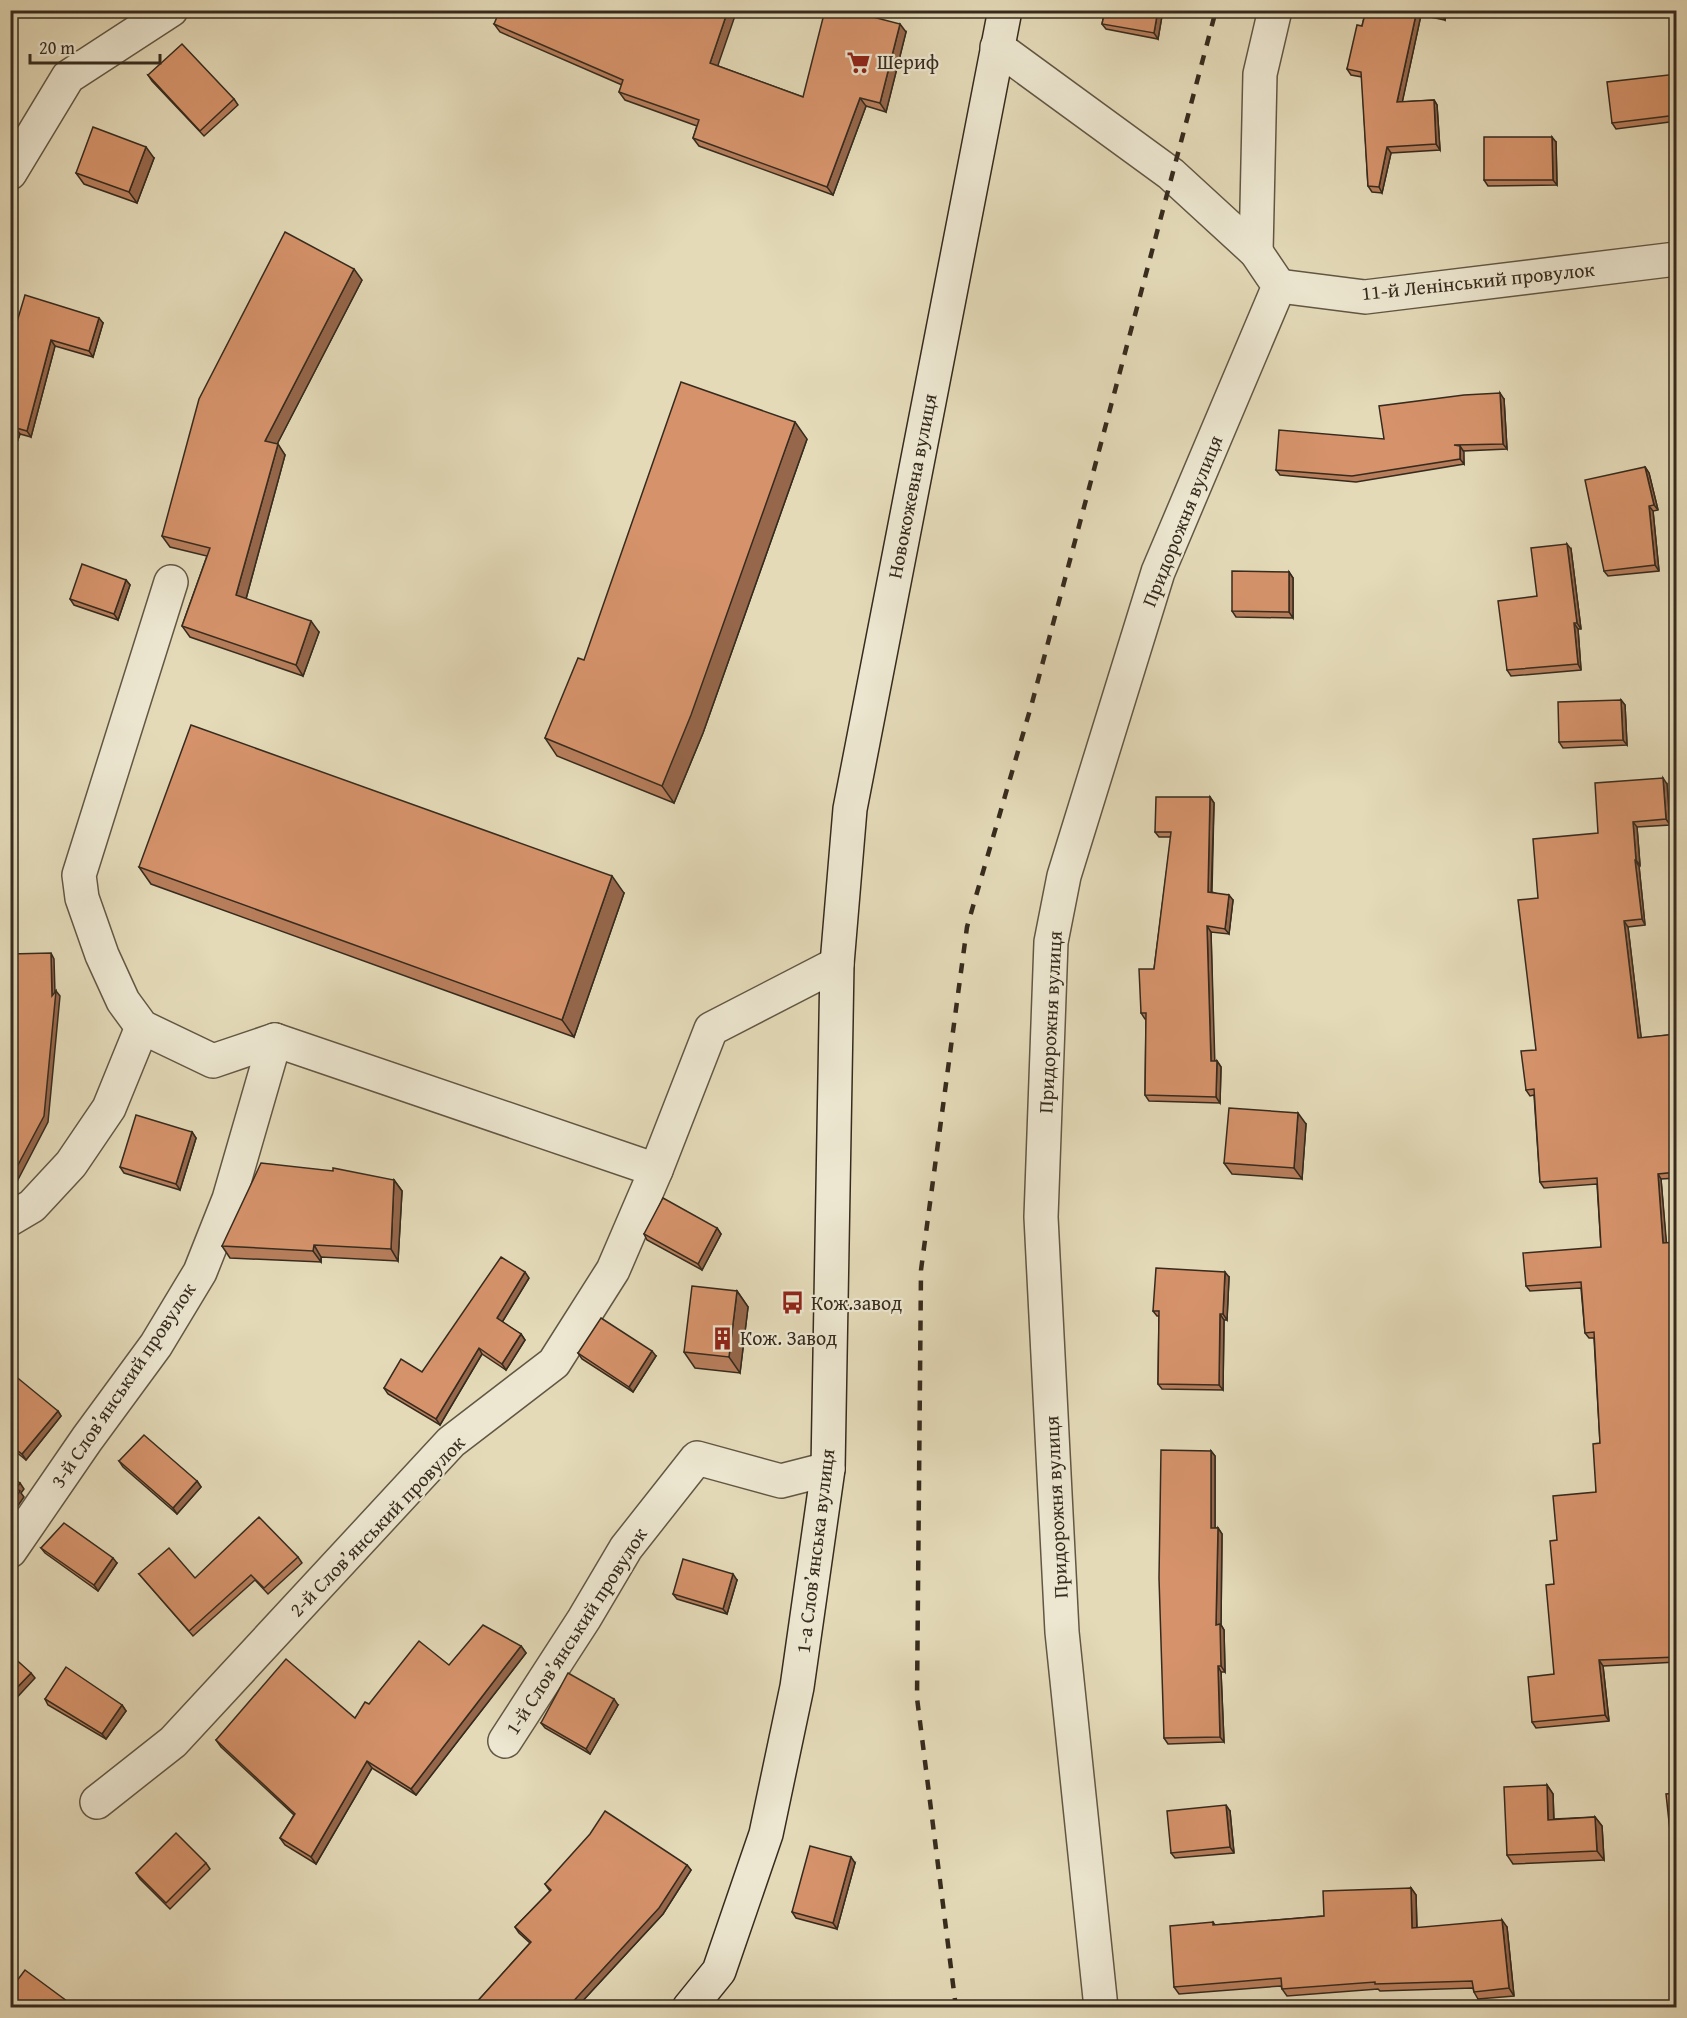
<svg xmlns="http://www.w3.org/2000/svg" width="1687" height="2018" viewBox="0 0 1687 2018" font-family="'Gentium Book Plus',serif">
  <rect width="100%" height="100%" fill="#e4dab8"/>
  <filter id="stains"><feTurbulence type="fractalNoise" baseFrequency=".00333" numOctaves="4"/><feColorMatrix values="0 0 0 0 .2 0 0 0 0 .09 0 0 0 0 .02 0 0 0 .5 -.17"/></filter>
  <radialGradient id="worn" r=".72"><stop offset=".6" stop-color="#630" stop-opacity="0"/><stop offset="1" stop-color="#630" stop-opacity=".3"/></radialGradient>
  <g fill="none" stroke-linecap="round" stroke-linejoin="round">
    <defs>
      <g id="street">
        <path d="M997,47l174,127 85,78 23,34 -121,286 -94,304 -13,66 -10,275 21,415 39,376"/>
        <path d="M10,173l58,-96 103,-67"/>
        <path d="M1256,252l4,-178 15,-64"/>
        <path d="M1279,286l86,11 311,-38"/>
        <path d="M171,582l-92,293 3,23 20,57 21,46 19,26 71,34 62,-21 381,130"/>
        <path d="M10,1219l22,-13 39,-42 38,-56 33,-81"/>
        <path d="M10,1551l77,-112 69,-94 44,-73 29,-73 46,-159"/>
        <path d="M505,1741l79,-122 42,-71 71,-90 84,23 47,-12"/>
        <path d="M97,1802l76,-60 278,-300 103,-79 59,-93 43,-100 55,-141 126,-65"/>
      </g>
      <path id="secondary" d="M689,2008l30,-37 47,-137 31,-147 31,-218 9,-505 13,-155 155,-799"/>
    </defs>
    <use href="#street" stroke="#625744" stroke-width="36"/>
    <use href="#secondary" stroke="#362b1e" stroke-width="36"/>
    <use href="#street" stroke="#ede7d1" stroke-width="33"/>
    <use href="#secondary" stroke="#ede7d1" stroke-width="33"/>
    <path stroke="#362b1e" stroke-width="4.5" stroke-dasharray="10 10" stroke-linecap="butt" d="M956,2008l-39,-310 4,-428 46,-343 65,-224 184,-693"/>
  </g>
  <g fill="#b87e5c" stroke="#362b1e" stroke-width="1.5">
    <path d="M1105,10h58l-5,29 -52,-10 -4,-5z"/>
    <path d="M1366,10h81l-2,10 -24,-5 -19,87 32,-2 3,5 3,45 -49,3 -9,40 -10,-1 -4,-6 -6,-109 -11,-2 -4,-6 15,-43z"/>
    <path d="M647,14l71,52 85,31 103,-65 -20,80 -20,-6 -33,89 -134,-49 -6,-8 4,-12 -72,-26 -6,-8 3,-7 -122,-53 -6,-8z"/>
    <path d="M1677,74v47l-61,8 -4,-6z"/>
    <path d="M148,75l86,24 4,6 -34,31 -52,-55z"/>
    <path d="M1556,142l1,43 -69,1 -4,-6z"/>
    <path d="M154,158l-17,45 -53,-19 -8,-11z"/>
    <path d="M362,280l-85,164 8,11 -39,144 73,33 -16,44 -113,-39 -8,-11 25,-70 -37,-9 -8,-11z"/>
    <path d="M103,323l-10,34 -38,-11 -24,91 -11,-3 -10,27v-116z"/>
    <path d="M1504,399l3,50 -44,2 1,13 -108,18 -76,-7 -4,-5 108,-31z"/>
    <path d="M807,439l-104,294 -29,70 -117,-47 -12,-18 39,-78z"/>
    <path d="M1645,467l4,6 9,37 -5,1 6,60 -51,5 -4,-5z"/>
    <path d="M1571,549l10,80h-3l3,41 -70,6 -4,-6 30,-74z"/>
    <path d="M1289,572l4,6v40l-57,-1 -4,-6z"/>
    <path d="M126,580l4,5 -12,35 -44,-15 -4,-6z"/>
    <path d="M1621,700l4,5 2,40 -64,3 -4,-6z"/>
    <path d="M1667,784l3,41 -33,2 3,38 -1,1 6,59 -17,2 13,111 36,-4v144l-16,1 5,64 11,-1v39h-3l3,39v342l-74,4 6,55 -73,7 -4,-6 22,-48v-90l3,-44 39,-48 4,-49 -6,-105h-5l-4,-5 -4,-45 -51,3 -4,-5 75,-39 -4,-63 -53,4 -4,-6 -6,-87 -4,1 -4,-6 10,-40 2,-152 60,-65z"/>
    <path d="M1210,797l4,6 -2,89 21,8 -4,34 -18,-2 3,129h3l4,6 -1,36 -71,-2 -4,-6 1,-76h-1l-4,-6 13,-44 17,-132h-12l-4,-5z"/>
    <path d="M139,867l485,26 -50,144 -423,-153z"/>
    <path d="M1306,1124l-4,55 -70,-5 -8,-11z"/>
    <path d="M192,1132l4,6 -16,52 -56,-17 -4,-6z"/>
    <path d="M394,1180l8,11 -4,70 -77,-4v5l-91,-4 -8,-12z"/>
    <path d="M717,1228l4,6 -19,36 -55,-30 -3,-6z"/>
    <path d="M1229,1277l-2,43h-3l-1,70 -61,-1 -4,-5 1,-68h-2l-4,-5z"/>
    <path d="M529,1278l-27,44 19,12 4,6 -19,30 -24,-16 -42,71 -52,-31 -4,-6 38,-16z"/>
    <path d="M737,1291l11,16 -8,66 -45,-5 -11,-16z"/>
    <path d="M578,1353l78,3 -23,36 -51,-33z"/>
    <path d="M10,1379l48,32 3,5 -35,44 -16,-13z"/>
    <path d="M1211,1451l4,5v72h3l4,6 -1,91 3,5 1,42h-4l3,70 -56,2 -4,-6z"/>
    <path d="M119,1461l78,20 4,6 -24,27 -54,-47z"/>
    <path d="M41,1548l76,15 -19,28 -53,-38z"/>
    <path d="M298,1557l4,6 -34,31 -13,-14 -62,56 -54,-62 56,4z"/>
    <path d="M737,1580l-10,34 -50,-15 -4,-5z"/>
    <path d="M521,1646l5,7 -110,142 -44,-27 -56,96 -31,-19 -5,-7 14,-23 -73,-68 -5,-7 139,-22 14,-14 80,-39z"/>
    <path d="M45,1699l77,6 4,6 -20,28 -58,-34z"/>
    <path d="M618,1705l-28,49 -45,-26 -4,-5z"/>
    <path d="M1547,1785l6,9 1,25 41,-2 7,9 2,34 -91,4 -6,-9z"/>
    <path d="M1677,1793v53h-2l-4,-6z"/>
    <path d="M1230,1811l4,42 -59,5 -4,-5z"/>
    <path d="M206,1863l4,6 -40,40 -30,-30 -4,-6z"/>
    <path d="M855,1863l-18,66 -41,-11 -4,-6z"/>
    <path d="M687,1865l4,5 -28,44 -86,93h-100l-2,-3 55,-61 -11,-10 -4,-6 35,-36 -5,-7z"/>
    <path d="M1411,1888l5,7 1,33 90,-1 7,69 -36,3 -4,-7 -1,-4 -93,3 -2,-2 -91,7 -5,-7 -1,-3 -102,8 -5,-7 39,-65 2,3 109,-9z"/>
  </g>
  <g fill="#96674b" stroke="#362b1e" stroke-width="1.5">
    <path d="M728,10h9l-21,61 -6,-8z"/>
    <path d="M1158,10h5l-5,29 -4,-6z"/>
    <path d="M1417,10h1l3,5 -20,93 -4,-6z"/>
    <path d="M1442,10h5l-2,10 -4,-6z"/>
    <path d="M900,24l6,8 -20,80 -6,-9z"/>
    <path d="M860,98l6,8 -33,89 -6,-8z"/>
    <path d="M1434,100l3,5 3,45 -4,-6z"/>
    <path d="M1552,137l4,5 1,43 -4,-5z"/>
    <path d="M146,147l8,11 -17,45 -8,-11z"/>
    <path d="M1387,147l4,6 -9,40 -3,-6z"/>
    <path d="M354,269l8,11 -89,172 -8,-11z"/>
    <path d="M99,318l4,5 -10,34 -4,-6z"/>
    <path d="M51,340l4,6 -24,91 -4,-6z"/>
    <path d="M1500,393l4,6 3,50 -4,-5z"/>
    <path d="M795,422l12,17 -104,294 -29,70 -12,-17z"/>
    <path d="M16,428l4,6 -10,27v-17z"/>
    <path d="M278,444l7,11 -41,151 -8,-11z"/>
    <path d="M1460,446l4,6v12l-4,-5z"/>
    <path d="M1645,467l4,6 9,37 -4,-5z"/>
    <path d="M1649,506l4,5 6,60 -4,-6z"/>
    <path d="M1567,544l4,5 10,80 -4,-6z"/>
    <path d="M1289,572l4,6v40l-4,-6z"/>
    <path d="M126,580l4,5 -12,35 -4,-6z"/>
    <path d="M311,621l8,11 -16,44 -7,-11z"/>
    <path d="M1574,623l4,6 3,41 -3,-6z"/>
    <path d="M1621,700l4,5 2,40 -4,-5z"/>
    <path d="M1663,778l4,6 3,41 -4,-6z"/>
    <path d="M1210,797l4,6 -3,94 -3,-5z"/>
    <path d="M1633,822l4,5 3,38 -4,-5z"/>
    <path d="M1635,860l4,6 6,59 -3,-6z"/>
    <path d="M612,876l12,17 -50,144 -12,-17z"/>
    <path d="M1229,895l4,5 -4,34 -4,-5z"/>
    <path d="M1624,921l4,6 14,117 -4,-6z"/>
    <path d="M1207,926l4,6 4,135 -4,-6z"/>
    <path d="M51,953l3,6 1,34 1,-2 4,5 -12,126 -37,71 -1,-13 42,-184z"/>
    <path d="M1217,1061l4,6 -1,36 -4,-6z"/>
    <path d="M1298,1113l8,11 -4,55 -8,-11z"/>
    <path d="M192,1132l4,6 -16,52 -4,-6z"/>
    <path d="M1658,1174l3,5 6,70 -4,-6z"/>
    <path d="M394,1180l8,11 -4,70 -7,-12z"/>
    <path d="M717,1228l4,6 -19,36 -4,-6z"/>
    <path d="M314,1245l7,12v5l-8,-11z"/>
    <path d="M525,1272l4,6 -28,46 -4,-6z"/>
    <path d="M1225,1272l4,5 -2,43 -4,-6z"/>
    <path d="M1670,1276l4,5 3,39v48z"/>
    <path d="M737,1291l11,16 -8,66 -11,-16z"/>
    <path d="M1220,1314l4,6 -1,70 -4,-5z"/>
    <path d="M521,1334l4,6 -19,30 -4,-6z"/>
    <path d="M479,1348l3,6 -42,71 -4,-6z"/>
    <path d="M652,1351l4,5 -23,36 -4,-5z"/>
    <path d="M58,1411l3,5 -35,44 -4,-6z"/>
    <path d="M1211,1451l4,5v78l-4,-6z"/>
    <path d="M197,1481l4,6 -24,27 -4,-6z"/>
    <path d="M20,1483l4,6 -3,4 3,4 -14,20v-11l6,-18z"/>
    <path d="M1218,1528l4,6 -1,91 3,5 1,42 -4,-6 -5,-41z"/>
    <path d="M113,1558l4,5 -19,28 -4,-6z"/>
    <path d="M733,1574l4,6 -10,34 -4,-5z"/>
    <path d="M521,1646l5,7 -110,142 -5,-6z"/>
    <path d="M1599,1660l4,6 6,55 -4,-6z"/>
    <path d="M1218,1666l3,6 3,70 -4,-5z"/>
    <path d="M31,1673l4,5 -25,27v-10z"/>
    <path d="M614,1699l4,6 -28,49 -4,-5z"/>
    <path d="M122,1705l4,6 -20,28 -4,-5z"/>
    <path d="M367,1761l5,7 -56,96 -5,-7z"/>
    <path d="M1547,1785l6,9 1,35 -6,-9z"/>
    <path d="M1226,1805l4,6 4,42 -4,-6z"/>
    <path d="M1595,1817l7,9 2,34 -7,-9z"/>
    <path d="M851,1857l4,6 -18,66 -4,-6z"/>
    <path d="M687,1865l4,5 -28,44 -86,93h-9z"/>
    <path d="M1411,1888l5,7 1,41 -5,-8z"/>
    <path d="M1502,1920l5,7 7,69 -5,-8z"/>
  </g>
  <g fill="#d6936b" stroke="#362b1e" stroke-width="1.5">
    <path d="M500,10h140l7,4 1,-4h80l-18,53 93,34 22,-87h21l54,14 -20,79 -20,-5 -33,89 -134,-49 6,-18 -80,-28 4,-12 -129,-56z"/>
    <path d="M1105,10h53l-4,23 -52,-9z"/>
    <path d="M1366,10h51l-20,92 37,-2 2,44 -49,3 -8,40 -11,-1 -7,-114 -14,-3 10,-44 5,1z"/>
    <path d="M1423,10h19l-1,4z"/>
    <path d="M182,44l52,55 -34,32 -52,-56z"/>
    <path d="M1677,74v41l-65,8 -5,-41z"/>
    <path d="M93,127l53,20 -17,45 -53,-19z"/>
    <path d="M1484,137h68l1,43h-69z"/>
    <path d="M285,232l69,37 -89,172 13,3 -42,151 75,26 -15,44 -114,-39 28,-78 -48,-12 37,-137z"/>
    <path d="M25,295l74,23 -10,33 -38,-11 -24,91 -11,-3 -6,16v-99z"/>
    <path d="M681,382l114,40 -104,293 -29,71 -117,-48 33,-80 6,2z"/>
    <path d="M1500,393l3,51 -49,1 6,1v13l-108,17 -76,-6 3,-40 105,9 -5,-33 85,-11z"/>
    <path d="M1645,467l9,38 -5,1 6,59 -51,6 -19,-91z"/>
    <path d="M1567,544l10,79h-3l4,41 -71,6 -9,-69 39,-5 -6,-48z"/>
    <path d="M82,564l44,16 -12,34 -44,-15z"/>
    <path d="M1232,571l57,1v40l-57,-1z"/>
    <path d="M1621,700l2,40 -64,2 -1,-40z"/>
    <path d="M191,725l421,151 -50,144 -423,-153z"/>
    <path d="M1663,778l3,41 -33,3 3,38h-1l7,59 -18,2 14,117 39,-4v138l-19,2 5,69 14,-1v33l-7,1 7,92v289l-78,3 6,55 -73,7 -4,-45 26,-3 -8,-89 8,-1 -4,-43 7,-1 -4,-44 43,-4 -3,-48 7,-1 -6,-111 -9,1 -4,-51 -55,4 -3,-33 78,-6 -4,-69 -57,4 -6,-93 -8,1 -5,-39 15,-1 -18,-150 20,-2 -5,-59 65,-6 -3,-50z"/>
    <path d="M1156,797h54l-2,95 21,3 -4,34 -18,-3 4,135h6l-1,36 -71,-2 1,-82h-5l-2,-44h15l17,-137h-16z"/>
    <path d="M51,953l1,43 4,-5 -12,125 -34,64v-105l4,-6 -4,1v-116z"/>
    <path d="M1229,1108l69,5 -4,55 -70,-5z"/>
    <path d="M136,1115l56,17 -16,52 -56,-17z"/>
    <path d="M261,1163l72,8v-3l61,12 -3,69 -77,-4 -1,6 -91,-5z"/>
    <path d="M663,1198l54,30 -19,36 -54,-30z"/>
    <path d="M501,1257l24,15 -28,46 24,16 -19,30 -23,-16 -43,71 -52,-31 17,-29 21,13z"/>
    <path d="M1156,1268l69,4 -2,42h-3l-1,71 -61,-1 1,-73h-6z"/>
    <path d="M692,1286l45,5 -8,66 -45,-5z"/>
    <path d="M601,1318l51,33 -23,36 -51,-34z"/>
    <path d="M14,1375l44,36 -36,43 -12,-9v-66z"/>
    <path d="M144,1435l53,46 -24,27 -54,-47z"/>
    <path d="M1161,1450l50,1v77h7l-2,97 4,-1 1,42h-3l2,71 -56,1 -5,-160z"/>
    <path d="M10,1475l10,8 -4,5 4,3 -10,15z"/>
    <path d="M259,1517l39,40 -34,31 -13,-13 -62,56 -50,-57 30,-26 26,30z"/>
    <path d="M64,1523l49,35 -19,27 -53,-37z"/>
    <path d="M683,1559l50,15 -10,35 -50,-15z"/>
    <path d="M483,1625l38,21 -110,143 -44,-28 -56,96 -31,-19 15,-24 -79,-74 70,-81 69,59 10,-16 4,2 50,-63 30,24z"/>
    <path d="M10,1654l21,19 -21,22z"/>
    <path d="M66,1667l56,38 -20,29 -57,-35z"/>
    <path d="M568,1673l46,26 -28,50 -45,-26z"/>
    <path d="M1547,1785l1,35 47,-3 2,34 -90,4 -3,-68z"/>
    <path d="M1677,1793v47h-6l-5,-46z"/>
    <path d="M1226,1805l4,42 -59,6 -4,-42z"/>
    <path d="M605,1811l82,54 -28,43 -91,99h-90l-3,-3 56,-62 -16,-15 36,-37 -6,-6 45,-50z"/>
    <path d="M176,1833l30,30 -40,40 -30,-30z"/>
    <path d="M810,1846l41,11 -18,66 -41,-11z"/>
    <path d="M1411,1888l1,40 90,-8 7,68 -35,4 -2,-11 -97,3v-2l-93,7 -1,-11 -107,9 -4,-61 43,-4v3l111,-9 -1,-25z"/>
    <path d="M25,1970l50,37h-62l-3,-2v-15z"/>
  </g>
  <defs>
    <symbol id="supermarket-bare" viewBox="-9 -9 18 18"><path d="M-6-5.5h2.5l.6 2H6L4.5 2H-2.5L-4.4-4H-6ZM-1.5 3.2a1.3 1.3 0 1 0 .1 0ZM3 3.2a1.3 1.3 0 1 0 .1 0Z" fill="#8f2418" stroke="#ede7d1" stroke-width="2.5" paint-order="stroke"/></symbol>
    <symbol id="bus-bare" viewBox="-9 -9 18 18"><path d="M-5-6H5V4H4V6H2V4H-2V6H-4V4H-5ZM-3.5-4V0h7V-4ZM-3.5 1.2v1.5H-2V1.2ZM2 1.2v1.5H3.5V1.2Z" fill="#8f2418" stroke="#ede7d1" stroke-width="2.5" paint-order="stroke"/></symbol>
    <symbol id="building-bare" viewBox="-9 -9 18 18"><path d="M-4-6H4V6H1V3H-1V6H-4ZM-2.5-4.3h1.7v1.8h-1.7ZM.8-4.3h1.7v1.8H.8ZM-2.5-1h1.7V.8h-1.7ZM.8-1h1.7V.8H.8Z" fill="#8f2418" stroke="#ede7d1" stroke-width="2.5" paint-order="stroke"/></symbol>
  </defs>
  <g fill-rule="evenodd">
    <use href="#supermarket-bare" x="842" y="46" width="33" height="33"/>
    <use href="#bus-bare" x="776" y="1286" width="33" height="33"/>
    <use href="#building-bare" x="706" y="1322" width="33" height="33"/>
  </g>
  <g text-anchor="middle" stroke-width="4.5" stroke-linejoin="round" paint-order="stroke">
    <g font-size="20" fill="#362b1e" stroke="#ede7d1" text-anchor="start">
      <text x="877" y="69">Шериф</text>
      <text x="811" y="1310">Кож.завод</text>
      <text x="740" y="1345">Кож. Завод</text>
    </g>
    <g font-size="20" fill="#362b1e" stroke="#ede7d1">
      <text transform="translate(1478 281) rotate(-6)" y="7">11-й Ленінський провулок</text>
      <text transform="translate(912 486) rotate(-79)" y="7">Новокожевна вулиця</text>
      <text transform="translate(1182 521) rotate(-68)" y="7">Придорожня вулиця</text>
      <text transform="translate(1050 1022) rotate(-87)" y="7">Придорожня вулиця</text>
      <text transform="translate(123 1385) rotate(-56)" y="7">3-й Слов’янський провулок</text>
      <text transform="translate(1056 1507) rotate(-93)" y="7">Придорожня вулиця</text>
      <text transform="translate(377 1526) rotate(-46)" y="7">2-й Слов’янський провулок</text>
      <text transform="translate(815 1551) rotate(-83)" y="7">1-а Слов’янська вулиця</text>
      <text transform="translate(576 1631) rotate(-57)" y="7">1-й Слов’янський провулок</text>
    </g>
  </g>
  <rect width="1687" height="2018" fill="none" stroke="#e4dab8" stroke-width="36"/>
  <rect x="12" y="12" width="1663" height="1994" fill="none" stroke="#362b1e" stroke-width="3"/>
  <rect x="18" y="18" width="1651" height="1982" fill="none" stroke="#362b1e" stroke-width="1.5"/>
  <path d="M30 54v9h130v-9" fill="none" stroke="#362b1e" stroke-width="3"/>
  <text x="39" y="54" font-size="18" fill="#362b1e" stroke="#ede7d1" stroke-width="4.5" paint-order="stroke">20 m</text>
  <rect width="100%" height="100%" filter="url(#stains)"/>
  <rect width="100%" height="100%" fill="url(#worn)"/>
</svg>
